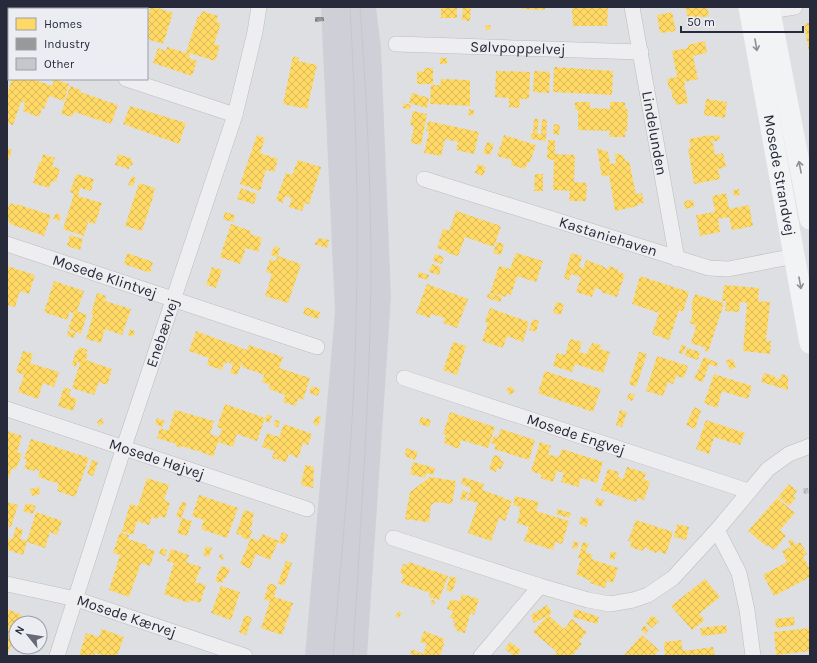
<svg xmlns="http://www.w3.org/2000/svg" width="817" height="663" viewBox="0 0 817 663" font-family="Karla,sans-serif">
  <defs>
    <pattern id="homes-cross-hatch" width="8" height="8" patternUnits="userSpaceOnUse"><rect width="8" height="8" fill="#ffd966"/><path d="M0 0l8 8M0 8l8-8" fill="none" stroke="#dbba59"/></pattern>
    <pattern id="industry-cross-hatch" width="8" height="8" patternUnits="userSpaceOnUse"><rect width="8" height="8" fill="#999"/><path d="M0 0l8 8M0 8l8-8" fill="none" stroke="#7d7d7e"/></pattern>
    <pattern id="building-cross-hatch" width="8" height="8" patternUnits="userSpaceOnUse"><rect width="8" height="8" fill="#c6c6cb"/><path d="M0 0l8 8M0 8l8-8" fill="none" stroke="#aaaaaf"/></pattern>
  </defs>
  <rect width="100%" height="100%" fill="#dedfe3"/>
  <path fill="#cfd0d7" d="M321,7h55l5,41 10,249 -24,359h-62l30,-344z"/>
  <g fill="url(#homes-cross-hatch)">
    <path d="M43,7h13v2h-14z"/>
    <path d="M126,7h11l-1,2z"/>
    <path d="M151,7h4l18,6 -10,31 -16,-5v-21z"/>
    <rect x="441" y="7" width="16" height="11"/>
    <path d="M463,7h8l-1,14 -8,-1z"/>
    <path d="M522,7h23v3l-23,-1z"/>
    <path d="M572,7h36l-1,19h-34z"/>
    <path d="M683,7h24l2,9 -21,3 -2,-10h-2z"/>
    <path d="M202,11l16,5 -2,6 5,1 -7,21 6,2 -5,15 -29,-9 12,-36 2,1z"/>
    <path d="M672,12l4,19 -16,2 -3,-18z"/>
    <path d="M810,23v29h-1l-5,-28z"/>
    <path d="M487,25h3l1,3 -2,2h-3l-1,-3z"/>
    <path d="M705,41l2,12 -14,3 5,23 -14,3 4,21 -12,2 -1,-6 -2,1 -2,-11h-2l-2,-10 10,-2 -5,-26 16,-3v-3z"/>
    <path d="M167,47l23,7 -1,4 8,3 -5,15 -39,-13 5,-15 8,3z"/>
    <path d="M293,56l6,2 -1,3 19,4 -10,44 -24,-5z"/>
    <rect x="440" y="58" width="7" height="6"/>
    <path d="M554,67l59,4 -1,24 -59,-3z"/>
    <path d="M424,68h9v16h-16v-13l7,1z"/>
    <path d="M496,71l34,1 -1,27h-9l-1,9 -10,-1v-9l-14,-1z"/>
    <path d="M534,71l16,1 -1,21 -16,-1z"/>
    <path d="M12,79h20l20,7 2,-7 15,5 -5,17 -15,-5 -5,13 -2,-1 -3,9 -16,-6 2,-8 -4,-1 -8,23 -6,-2v-29z"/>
    <path d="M441,79l29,1v26l-40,-2 1,-19h9z"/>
    <path d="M70,86l11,4 -1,2 38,13 -7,19 -37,-12 -2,5 -11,-3z"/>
    <path d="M412,93l17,5 -2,10 -18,-5z"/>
    <path d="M706,99l21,3 -2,16 -21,-3z"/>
    <path d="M575,102h15v6l20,1v-7h15v7h3l-1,22h-2v6h-16l1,-6 -32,-1v-20l-3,-1z"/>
    <path d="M403,103l8,2 -1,4 -7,-1z"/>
    <path d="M130,106l56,17 -7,21 -56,-20z"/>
    <path d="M469,109l5,1 -1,6 -5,-1z"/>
    <path d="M413,111l14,3 -6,31 -10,-2 3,-17 -4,-1z"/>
    <path d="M534,119h5l-2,15h4l1,-15 5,1 -1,21 -15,-2v-6h2z"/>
    <path d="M428,121l51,11 -5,22 -18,-4 2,-8 -13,-3 -4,17 -17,-3 5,-22h-3z"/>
    <path d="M554,124l6,1 -1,10 -6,-1z"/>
    <path d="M257,135l8,3 -5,15 18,6 -4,13 -8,-2 -6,21 -20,-7z"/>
    <path d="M504,135l32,10 -6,17h-2l-3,7 -14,-4 1,-5 -15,-4z"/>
    <path d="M710,135l1,1 8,-1 1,5 -9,2 1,2 1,-1 2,12 8,-2 3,14 -8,2 2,10 -26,5 -6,-36h3l-2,-9z"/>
    <path d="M548,140h7v14l20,1 -1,27 13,1 -1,18h-17l1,-10 -17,-1 1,-30 -7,-1z"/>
    <path d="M487,142l7,2 -4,11 -7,-2z"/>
    <path d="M7,148l5,2 -5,14z"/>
    <path d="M597,148l11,4 2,12 6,-1 -1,-10 9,3 1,5h4l7,33 6,-1 2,10 -7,1 1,2 -23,5 -6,-36 -7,2z"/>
    <path d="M43,154l12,4 -3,8 8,3 -4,13 -4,-1 -3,7 -16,-5 6,-21 2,1z"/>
    <path d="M118,154l13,4v2l2,1 -1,5 -3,-1v4l-14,-4z"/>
    <path d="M298,160l23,7 -12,37 -4,-1 -3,8 -13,-4 3,-9 -7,-2 -2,7 -7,-3 10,-27 6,2z"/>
    <path d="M478,164l8,3 -3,9 -8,-3z"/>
    <path d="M76,174l18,5 -3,12 -11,-3 -2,8 24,7 -7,21 -7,-2 -4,14 -21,-7 11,-35 -4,-2z"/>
    <path d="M535,174h8v17h-9z"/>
    <path d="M132,176l4,2 -3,8 -5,-1z"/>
    <path d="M139,183l16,5 -2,6h1l-12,37 -17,-5z"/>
    <path d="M241,188l16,6 -3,10 -17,-5z"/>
    <path d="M739,189l1,6 -6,1 -1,-6z"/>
    <path d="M726,193l3,16 20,-4 4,21 -21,4 -3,-13 -11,2 2,13 -20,4 -4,-21 19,-3 -3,-16z"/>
    <path d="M693,200l1,7 -9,2 -1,-8z"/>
    <path d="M10,203l6,2v-1l35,11 -7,21 -34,-12v-2l-3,-1v-10z"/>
    <path d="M456,211l45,15 -7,21 -29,-10 -7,19 -11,-3v-2l-10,-3 6,-19 6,2z"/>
    <path d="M225,212l10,3 -2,7 -10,-3z"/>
    <path d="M56,213l5,2 -2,6 -6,-2z"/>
    <path d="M231,224l20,7 -1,3 12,4 -4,14 -12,-4 -6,16 -20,-7z"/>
    <path d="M70,235l13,4 -3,11 -13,-4z"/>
    <path d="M319,238l10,2 -2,8 -13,-4z"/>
    <path d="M497,242l7,2 -3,11 -8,-2z"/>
    <path d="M274,246l6,2 -2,8 23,8 -13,39 -23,-7 7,-22 -6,-2 4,-13 6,2 1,-4 -6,-2z"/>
    <path d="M127,253l26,9 -3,11 -26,-9z"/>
    <path d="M516,253l27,8 -7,21 -19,-6 -6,19 -4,-2 -1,4 -16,-4 9,-27 11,3z"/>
    <path d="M571,253l11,3 -3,11 4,2 3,-9 17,6v1l5,2 1,-3 9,3v3l7,2 -8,23 -16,-5 1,-2 -7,-2 -3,9 -16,-5 5,-15 -10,-3 -2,6 -5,-2z"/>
    <path d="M435,254l9,3 -2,7 -9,-3z"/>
    <path d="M432,264l9,3 -2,8 -10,-3z"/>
    <path d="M7,266l28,9 -6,19 -9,-3 -5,16 -8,-2z"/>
    <path d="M212,267l10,3 -6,18 -10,-3z"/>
    <path d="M419,272l10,3 -2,5 -10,-3z"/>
    <path d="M640,276l49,16 -6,20 -4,-2 -10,30 -17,-6 7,-21 -27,-9z"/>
    <path d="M54,281l30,10 -7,20 10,4 -6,19 -13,-5 6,-16 -4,-1 -3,8 -23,-8z"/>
    <path d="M427,284l41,15 -11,29 -14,-5 2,-5 -14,-4 -1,4 -14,-5z"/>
    <path d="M724,285l35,3 -1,13 12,1 -4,39h5l-1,13 -27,-3 4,-48 -7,-1 -1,10 -14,-1 1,-10h-4z"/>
    <path d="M97,293l9,3 -1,5 26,8 -9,26 -17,-6 -4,14 -15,-4 7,-24 -2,-1z"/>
    <path d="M488,293l14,4 -2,5 -13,-4z"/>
    <path d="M695,294l29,9 -16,49 -3,-1 1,-3 -15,-5 5,-17 -6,-3 3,-11 -2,-1 2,-6h-2z"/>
    <path d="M556,302l8,2 -3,11 -8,-2z"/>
    <path d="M305,307l15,5 -2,7 -15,-5z"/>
    <path d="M490,308l39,14 -6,20 -16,-6 -4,12 -21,-7 6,-18 -3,-1z"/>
    <path d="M533,319l6,2 -3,11 -7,-2z"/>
    <path d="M130,329l5,2 -2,6 -5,-2z"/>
    <path d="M68,331l8,2 -2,5 -7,-2z"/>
    <path d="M196,331l51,19 2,-5 34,12 -4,11 31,10 -7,22 -5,-2 -2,8 -13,-4 2,-7 -16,-6 1,-4 -8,-3 2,-7 -22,-8 1,-3 -1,-1 -5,12 -7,-2 3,-9 -6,-2 -1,2 -2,-1 -2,7 -15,-5 2,-7 -20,-7z"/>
    <path d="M570,339l12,3 -3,10 8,2 3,-8h1l1,-3 9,2 -1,4 10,3 -7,21 -28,-9 -3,8 -19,-6 4,-13 8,2z"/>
    <path d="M453,342l13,4 -9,29 -14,-5z"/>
    <path d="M682,344l4,2 -3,8 -4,-1z"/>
    <path d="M79,347l9,3 -2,4h2l-2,6 26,9 -5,16 -8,-3 -5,13 -22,-7 8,-25 -3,-1 -1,5 -4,-2 4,-15 2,1z"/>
    <path d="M687,348l13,4 -2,8 -13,-4z"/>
    <path d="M23,351l10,3 -3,9 29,9 -5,15 -11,-4 -5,16 -20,-7 6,-17 -8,-3z"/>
    <path d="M639,352l8,2 -11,33 -7,-3z"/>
    <path d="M657,356l31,10 -4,12 -8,-2 -3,8 -5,-2 -5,14 -17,-5z"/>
    <path d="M704,357l14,6 -1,4 -8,-3 -6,18 -9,-3z"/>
    <path d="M732,358l4,9 -6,3 -4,-9z"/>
    <path d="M545,371l56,18 -8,23 -55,-19z"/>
    <path d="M764,373l11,3v2l5,2 1,-6 7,2v14l-27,-8z"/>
    <path d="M714,374l38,12 -4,13 -26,-8 -5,17 -13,-5z"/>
    <path d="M312,386l8,3 -2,7 -9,-3z"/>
    <path d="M511,386l4,5 -5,4 -4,-5z"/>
    <path d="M64,387l7,3 -2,6 8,3 -4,12 -15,-5z"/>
    <path d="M629,393l6,2 -3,6 -5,-2z"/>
    <path d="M225,404l40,14 -8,23 -20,-7 -4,13 -15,-5 -5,15 -16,-7v1l-16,-5 -1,2 -4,-2v-2l-19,-6 3,-10 8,3 7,-21 39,11 -4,13 9,3 3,-8 -5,-2z"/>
    <path d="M694,407l7,3 -6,19 -9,-4z"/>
    <path d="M620,410l7,2 -5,15 -6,-2z"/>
    <path d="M450,412l45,15 -7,21 -27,-8 -2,9 -15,-6 2,-8 -3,-1z"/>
    <path d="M267,414l5,2 -3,7 -4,-2z"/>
    <path d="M316,416l5,1 -3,9 -5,-2z"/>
    <path d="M421,417l10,3 -2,7 -10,-3z"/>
    <path d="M102,418l2,5 -5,3 -2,-4z"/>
    <path d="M157,418l8,3 -3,6 -7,-3z"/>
    <path d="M275,420l5,1 -2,7 -4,-2z"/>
    <path d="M706,420l39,13 -5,12 -26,-8 -5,17 -13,-5z"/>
    <path d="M284,424l28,10 -4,11 -5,-2 -5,15 -9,-4 -3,8 -14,-4 2,-7 -12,-4 5,-14 12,4z"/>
    <path d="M501,429l34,11 -6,20 -35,-11 2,-4 -5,-2 3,-7 4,1z"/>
    <path d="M7,431l15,5 -5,16 5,2 -6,15 -4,-1 -3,10 -2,-1z"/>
    <path d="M31,439l58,19 -14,39 -18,-6 2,-7 -21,-7 2,-6 -4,-1 1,-2 -4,3 -9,-3 3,-8 -3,-1z"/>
    <path d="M540,442l11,4 -3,8 5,2v-1l6,2 3,-8 41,13 -6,21 -16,-5 -3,9 -17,-5 3,-9 -7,-2 -4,11 -13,-4 2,-3 -11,-4z"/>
    <path d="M406,448l12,4 -3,8 -10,-4z"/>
    <path d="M494,455l7,2 -1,3 4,2 -3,7 -4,-1 -1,4 -7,-3z"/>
    <path d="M92,460l6,2 -5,14 -6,-2z"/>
    <path d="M413,462l22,6 -2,7 -7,-2 -1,5 -15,-4z"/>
    <path d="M305,465l9,2 -1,21 -12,-3z"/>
    <path d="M627,467l19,6 -2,6 6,3 -6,18 -7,-2 -1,4 -35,-12 7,-21 11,3 -1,5 5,2z"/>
    <path d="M430,477l26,4 -4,23 -16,-2 -5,3 -2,17 -24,-3 5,-27z"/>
    <path d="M463,477l21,7 -2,6 23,8v1l7,2 -7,20 -6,-3 -8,23 -23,-8 10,-30 -11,-3 4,-12 -10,-4z"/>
    <path d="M147,478l22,7 -5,15 6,3 -5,15 -6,-2 -1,3 -6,-2 -3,8 -12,-4 -4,14 -11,-4 8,-27 8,2z"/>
    <path d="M789,484l8,7 -4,5 3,2 -7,8 -11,-9z"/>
    <path d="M39,487l1,7 -8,2 -2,-7z"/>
    <path d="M463,490l5,2 -3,9 -5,-2z"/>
    <path d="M199,495l39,13 -11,30 -26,-9 3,-9 -12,-4z"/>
    <path d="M515,496l24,6 -3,9 33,10 -7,23 -7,-2 -2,8 -29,-9 5,-14 -12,-4 3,-11 -1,-1 1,-4 -7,-2z"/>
    <path d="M597,498l7,2 -2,7 -8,-3z"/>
    <path d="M777,498l18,15 -15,17 6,6 -12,14 -6,-5 -2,1 -18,-15z"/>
    <path d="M7,502l11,3 -7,22 -4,-1z"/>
    <path d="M182,502l5,1 -7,18 -1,-4 -3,-1z"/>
    <path d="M26,503l10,3 -3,8 -10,-3z"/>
    <path d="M558,509l13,4 -2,5 -13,-4z"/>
    <path d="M244,510l10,3 -2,7h1l-2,8 -1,-1 -1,2 3,2 -3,9 -8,-3 1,-2 -6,-1z"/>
    <path d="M36,512l26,9 -5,14 -7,-3 -5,16 -18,-6 -4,13 -15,-5 -1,4v-16l5,2 4,-13 7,3 -3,9 7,2z"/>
    <path d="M581,517l8,2 -3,8 -6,-3 -1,-2z"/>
    <path d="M182,518l10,3 -5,15 -10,-3z"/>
    <path d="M636,520l37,12 -7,22 -9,-3 -1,2 -9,-4 1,-1 -3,-1 -2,4 -13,-4 2,-5 -4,-1z"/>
    <path d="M677,524l12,3 -3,13 -12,-3z"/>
    <path d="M120,532l9,3 -1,4 19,6 -1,3 9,3 -5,15 -9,-3 -12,34 -20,-7 11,-35 -7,-2z"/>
    <path d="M282,532l6,3 -4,10 -6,-3 -8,18 -14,-6 -6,15 -10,-5 11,-26 8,3 3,-7 17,7z"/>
    <path d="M792,539l3,6 5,-3 7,12 -4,2 7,14v7l-36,19 -11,-21 24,-13 -5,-11 9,-4 -3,-6z"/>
    <path d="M574,541l5,2 -2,6 -5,-1z"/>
    <path d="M583,542l6,2 -4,8 8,3 -2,4 27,9 -5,15 -6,-2 -2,7 -15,-5 1,-2 -15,-7 5,-15 -3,-1z"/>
    <path d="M206,546l6,2 -3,9 -6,-2z"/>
    <path d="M161,548l6,2 -2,6 -6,-2z"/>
    <path d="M171,549l18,6 -3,7 15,5 -6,15 11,3 -6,18 -10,-3 -1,3 -25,-9 10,-31 -7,-2z"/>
    <path d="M611,551l6,2 -3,7 -5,-2z"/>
    <path d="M222,554l2,5 -3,1 -2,-4z"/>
    <path d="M286,561l6,2 -8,23 -6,-3z"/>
    <path d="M409,562l39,14 -9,24 -10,-3 1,-4 -29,-10 3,-8 -4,-2 3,-9 4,1z"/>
    <path d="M221,566l9,3 -4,9h-2l-2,5 -7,-2z"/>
    <path d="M450,576l7,2 -5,14 -6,-2z"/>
    <path d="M705,579l15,18 -21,17 6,6 -13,10 -21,-24z"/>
    <path d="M269,583l8,3 -3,11 19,6 -11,32 -21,-7 9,-27 -6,-2z"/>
    <path d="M221,586l19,6 -9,28 -20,-7z"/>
    <path d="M462,594l17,5 -5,16 -4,-1 -5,19 -8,-2 -3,-5 1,-4h-2l1,-3 -4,-1 3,-7 -6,-2 3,-9 10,1z"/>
    <path d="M432,600l3,1 -1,4 -4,-1z"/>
    <path d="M547,605l5,8 -18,10 -3,-8z"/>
    <path d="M7,609l15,6 -3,8h-3v9l-9,24z"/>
    <path d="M575,609l24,8 -2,7 -24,-7z"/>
    <path d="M399,611l3,2 -4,5 -3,-2z"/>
    <path d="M245,615l7,3 -6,17 -7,-3z"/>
    <path d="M548,615l16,14 8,-10 15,13 -8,9 3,3 -10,12h-19l4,-4 -24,-20z"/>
    <path d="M652,615l7,6 -7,7 -6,-5z"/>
    <path d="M794,617l1,8 -19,3 -1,-9z"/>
    <path d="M644,625l5,4 -3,5 -5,-4z"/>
    <path d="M726,625l1,8 -25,3 -2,-8z"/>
    <path d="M810,628v23l-34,4 -2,-23z"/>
    <path d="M102,629l22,8 -7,19h-14l-8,-3 -1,3h-15l7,-23 13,4z"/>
    <path d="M424,631l21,8 -2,5h1l-4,12h-30l2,-7 11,5 4,-10 -7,-2z"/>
    <path d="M642,635l17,15 -5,6h-31z"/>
    <path d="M681,640l2,11 30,-4 2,9h-50l-1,-14z"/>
    <path d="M510,642l11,8 -4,6h-3l-9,-7z"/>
  </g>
  <path fill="url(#industry-cross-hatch)" d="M315,17h9v4l-9,1z"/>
  <path fill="url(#building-cross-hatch)" d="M803,488h5l1,5 -5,1z"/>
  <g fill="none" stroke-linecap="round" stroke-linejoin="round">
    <defs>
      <g id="street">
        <path id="s1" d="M632,7l45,252"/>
        <path d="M770,11l25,-4"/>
        <path d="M7,39l2,1"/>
        <path id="s2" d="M396,44l245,8"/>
        <path d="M126,79l109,36"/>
        <path id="s3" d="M424,179l285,89 19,1 67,-13"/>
        <path id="s4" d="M7,244l310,103"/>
        <path id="s5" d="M404,378l344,113"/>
        <path id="s6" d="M7,409l300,100"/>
        <path d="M717,530l22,43 8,37 6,46"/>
        <path d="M393,538l147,48 48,14 22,4 23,-4 15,-5 25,-17 44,-48 51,-61 21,-15 21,-8"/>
        <path id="s7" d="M7,584l69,15 169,57"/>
        <path id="s8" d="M57,656l67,-209 111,-332 20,-83 4,-25"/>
        <path d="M481,656l59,-70"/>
      </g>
    </defs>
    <use href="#street" stroke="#bbbcc0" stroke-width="16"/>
    <use href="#street" stroke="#eeeef0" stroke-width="15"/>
    <g stroke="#f2f3f4" stroke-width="21">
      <path id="s9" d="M749,7l61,336"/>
      <path d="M769,7l41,212"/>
    </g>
    <g stroke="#c7c7cb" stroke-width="1">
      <path d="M333,656c9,-111 21,-221 23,-332 3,-106 0,-212 -6,-317"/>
      <path d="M353,656c6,-109 14,-217 17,-326 3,-108 -2,-216 -10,-323"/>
    </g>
  </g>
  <defs><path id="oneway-shaft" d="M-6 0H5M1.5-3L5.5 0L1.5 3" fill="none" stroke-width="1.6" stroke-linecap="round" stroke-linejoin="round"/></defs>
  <g stroke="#8c8e98">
    <use href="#oneway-shaft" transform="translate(756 45) rotate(80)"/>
    <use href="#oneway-shaft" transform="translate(800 167) rotate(-101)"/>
    <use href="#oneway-shaft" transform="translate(800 283) rotate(80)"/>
  </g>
  <g text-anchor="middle" stroke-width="4" stroke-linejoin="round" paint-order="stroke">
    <g font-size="15" fill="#272a3b" stroke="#ebedf3">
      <text dy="5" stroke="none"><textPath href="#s2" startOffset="122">Sølvpoppelvej</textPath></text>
      <text dy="5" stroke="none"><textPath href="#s1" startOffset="128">Lindelunden</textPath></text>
      <text dy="5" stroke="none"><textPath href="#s9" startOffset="171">Mosede Strandvej</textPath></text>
      <text dy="5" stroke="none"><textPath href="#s3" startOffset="193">Kastaniehaven</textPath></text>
      <text dy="5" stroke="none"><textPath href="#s4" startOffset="103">Mosede Klintvej</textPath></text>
      <text dy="5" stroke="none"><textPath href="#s8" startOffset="340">Enebærvej</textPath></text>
      <text dy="5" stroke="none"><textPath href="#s5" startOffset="181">Mosede Engvej</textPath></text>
      <text dy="5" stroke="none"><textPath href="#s6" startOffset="158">Mosede Højvej</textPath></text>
      <text dy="5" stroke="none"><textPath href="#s7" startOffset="124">Mosede Kærvej</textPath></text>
    </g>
  </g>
  <rect width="817" height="663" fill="none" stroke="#272a3b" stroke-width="16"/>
  <rect x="8" y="8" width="140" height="72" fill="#ebedf3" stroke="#9d9fa9"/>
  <rect x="16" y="18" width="20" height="12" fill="#ffd966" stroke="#9d9fa9"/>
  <text x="44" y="28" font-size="12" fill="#272a3b">Homes</text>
  <rect x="16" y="38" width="20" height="12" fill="#999999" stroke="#9d9fa9"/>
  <text x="44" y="48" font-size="12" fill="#272a3b">Industry</text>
  <rect x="16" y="58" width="20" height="12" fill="#c6c6cb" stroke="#9d9fa9"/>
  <text x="44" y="68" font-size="12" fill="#272a3b">Other</text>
  <g transform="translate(28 635) rotate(300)"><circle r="19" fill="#ebedf3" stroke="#9d9fa9"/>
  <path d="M0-3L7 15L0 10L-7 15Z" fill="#676976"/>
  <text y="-6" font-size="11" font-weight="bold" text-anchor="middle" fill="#272a3b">N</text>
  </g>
  <path d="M681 26v6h122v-6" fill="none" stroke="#272a3b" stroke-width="2"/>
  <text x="687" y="26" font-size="12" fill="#272a3b" stroke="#ebedf3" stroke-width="3" paint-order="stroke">50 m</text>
</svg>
